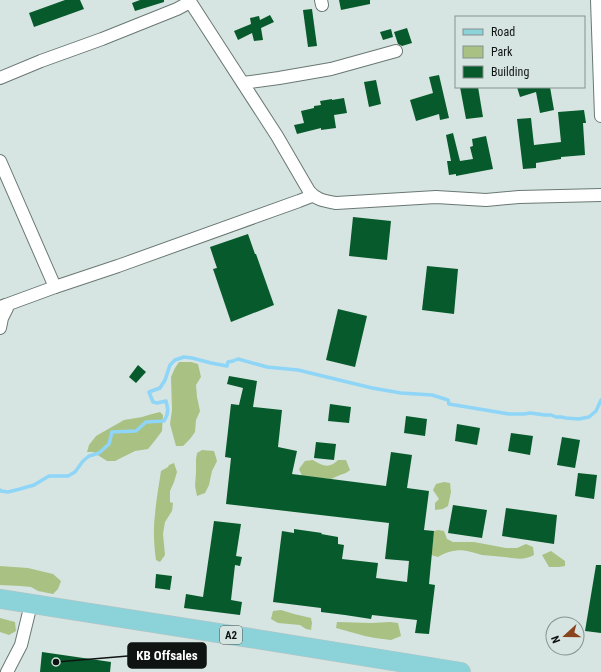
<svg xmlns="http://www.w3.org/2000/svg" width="601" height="672" viewBox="0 0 601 672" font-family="'Roboto Condensed',sans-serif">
  <rect width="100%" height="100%" fill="#d6e5e1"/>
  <g fill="#aac184">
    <path d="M179,362h12l7,2 3,13 -5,8 1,12 3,14 -4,9 -1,12 -5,7 -7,7h-7l-6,-22 2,-14 -1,-33 4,-9z"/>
    <path d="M160,412l3,3 -1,16 -9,12 -5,6 -13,2 -20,10h-8l-14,-9h-6l2,-7 7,-9 28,-16 18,-3 10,-3z"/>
    <path d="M202,450l12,1 3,10 -5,10 -3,14 -4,8 -8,3 -2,-10 1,-13v-14l1,-6z"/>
    <path d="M313,460c9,6 17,9 25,0h8l4,10 -4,3 -6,2 -9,4 -29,-3 -3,-7 6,-8z"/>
    <path d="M174,463l3,9 -3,10 -4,9v11l3,1 -1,8 -7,11 -2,12 2,21 -5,7 -4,-2c-2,-13 -3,-32 -1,-45 1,-15 4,-30 6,-44l7,-4 1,-2z"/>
    <path d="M444,482l6,1 1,9 -3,14 -5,3 -8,1v-7l4,-4 -6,-9 3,-6z"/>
    <path d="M438,530l6,1 3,8 6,3h21l32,6h11l9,-4 7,3 1,8c-11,6 -19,3 -30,2 -7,-1 -14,-1 -22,-2 -5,-1 -9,-3 -15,-4 -9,-2 -21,1 -29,6l-7,-2 3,-24z"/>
    <path d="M551,551l14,10v5l-6,1h-10l-7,-12z"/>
    <path d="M0,566l28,2 25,6 8,7 -3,8 -5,5 -15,-3 -7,-4 -11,-1 -20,-1z"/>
    <path d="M281,610l13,4 17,4 1,5 -1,7 -5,-1 -6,-4 -22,-2 -7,-4 2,-8z"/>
    <path d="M0,618l15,4 1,9 -7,4 -9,-3z"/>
    <path d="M337,622l34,1 19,-1 8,1 3,13 -10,4 -16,-2 -10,-2 -29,-8z"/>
  </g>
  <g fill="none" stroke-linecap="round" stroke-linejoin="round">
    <path stroke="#8ed5f7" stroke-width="3.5" d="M0,490l1,1 7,1 12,-3 14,-4 15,-9h19l7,-4 8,-11 6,-5 10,-3 10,-9 3,-12 24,-1 10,-9 18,-1c5,-8 4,-12 2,-20l-9,2 -4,-1 -4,-10 11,-4 5,-8 5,-15 5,-5 9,-3 8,1 19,5 16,3 1,-4 5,-1 5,-2 29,8 31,3 74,18 29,5 31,2 16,5 1,4 60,10h15l6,-1 15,2h6l5,2h5l5,1 13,1 10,-2 7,-6 5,-11"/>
  </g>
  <g fill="#075a2b">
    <path d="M65,0h15l4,9 -50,18 -5,-14z"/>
    <path d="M140,0h24v2l-29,9 -3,-8z"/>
    <path d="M339,0h31v4l-29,6z"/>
    <path d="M312,9l5,37 -9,1 -5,-37z"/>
    <path d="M270,15l4,7 -13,6 2,12 -9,1 -2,-8 -14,7 -4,-9 17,-7 -1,-6 9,-2 1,4z"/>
    <path d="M407,28l5,15 -10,3 -4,-2 -4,-12z"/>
    <path d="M391,29l2,8 -10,3 -3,-8z"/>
    <path d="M439,75l10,43 -9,2 -1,-6 -23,7 -6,-21 23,-7 -4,-16z"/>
    <path d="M376,80l5,24 -12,3 -5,-25z"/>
    <path d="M460,87h18l5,30 -17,2z"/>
    <path d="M517,87h33l4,23 -14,3 -4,-21 -16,5z"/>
    <path d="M344,98l3,15 -13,2 2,13 -15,2v-2l-24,6 -3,-9 10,-2 -3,-12 13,-3v-2l7,-1 -1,-4 12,-2v1z"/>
    <path d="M584,110l2,13h-3l2,32 -24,2v2l-25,4v5l-13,1 -6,-50 14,-1 3,27 27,-3 -3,-30z"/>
    <path d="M453,133l7,28 13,-2 -3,-12 3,-1 -1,-7 14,-3 7,33 -37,7v-2l-7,1 -2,-14h4l-5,-26z"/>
    <path d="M353,217l38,4 -4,39 -38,-4z"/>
    <path d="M248,234l7,20h1l18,51 -43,17 -18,-53 4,-1 -7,-21z"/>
    <path d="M427,266l31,3 -4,45 -32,-4z"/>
    <path d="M338,309l29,7 -12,51 -29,-7z"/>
    <path d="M138,365l8,7 -10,11 -7,-6z"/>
    <path d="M229,376l28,5 -4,26 29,3 -4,37 19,4 -5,23 94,12 5,-34 21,3 -5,33 22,3 -5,39 10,1 -5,53 6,1 -6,49 -14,-1 2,-13 -45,-5 -1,4 -26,-4 -24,-3v-4l-48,-6 9,-71 12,2v-4l28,4 -1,1 17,3v7l6,1 -2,14 36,4 -2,15 31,4 2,-21 -24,-2 4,-36 -163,-19 5,-46 -6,-1 6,-53 8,1 4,-17 -16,-4z"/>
    <path d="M330,404l21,3 -2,16 -21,-2z"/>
    <path d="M406,416l21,3 -2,17 -21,-3z"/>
    <path d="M457,424l23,4 -3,17 -22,-4z"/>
    <path d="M511,433l22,3 -3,19 -22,-4z"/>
    <path d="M562,437l18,3 -5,28 -18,-3z"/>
    <path d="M316,442l20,2 -2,16 -20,-2z"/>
    <path d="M578,473l19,2 -3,24 -19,-3z"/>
    <path d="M453,505l34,5 -5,28 -34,-5z"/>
    <path d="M506,508l51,7 -3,29 -52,-8z"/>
    <path d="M214,521l27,3 -5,32 6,1 -2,9 -5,-1 -4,35 11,2 -2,13 -56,-7 2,-14 17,3z"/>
    <path d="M596,565h5v68l-16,-2z"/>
    <path d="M156,574l16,2 -2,14 -15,-2z"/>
    <path d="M42,652l69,10 -1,10h-70z"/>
  </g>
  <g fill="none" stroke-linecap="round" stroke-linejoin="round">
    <defs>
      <g id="street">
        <path d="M189,0l88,136 32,55c7,9 16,10 27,12l100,-6 50,3 33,-3 82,-2"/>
        <path d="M321,0l1,5"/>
        <path d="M597,0l4,116"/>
        <path d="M0,78l41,-17 61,-22 75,-30 13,-7"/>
        <path d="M243,83l36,-5 52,-9 65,-18"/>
        <path d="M0,161l55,126"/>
        <path d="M0,307l6,-2 49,-18 63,-21 181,-65 13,-5"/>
        <path d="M0,328l2,-10 5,-10 -1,-3"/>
        <path d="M7,672l14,-27 10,-41"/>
      </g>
      <path id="primary" d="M0,599l250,39 211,34"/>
    </defs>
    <use href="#street" stroke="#6a7874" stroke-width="14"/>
    <use href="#primary" stroke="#c1c2c2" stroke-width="20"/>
    <use href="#street" stroke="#fff" stroke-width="12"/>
    <use href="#primary" stroke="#8cd2d9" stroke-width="19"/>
  </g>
  <g text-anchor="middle" stroke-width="4" stroke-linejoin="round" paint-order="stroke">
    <rect fill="#d6e5e1" stroke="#4b5351" stroke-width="1" x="220" y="626" width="22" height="18" rx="3"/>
    <g font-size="11" font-weight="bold" fill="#0f1413">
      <text x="231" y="639">A2</text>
    </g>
  </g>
  <path fill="none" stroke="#0f1413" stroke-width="1.5" d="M56 662L128 656"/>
  <circle fill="#0f1413" stroke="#d6e5e1" stroke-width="1.5" cx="56" cy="662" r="4"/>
  <rect fill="#0f1413" stroke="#0f1413" stroke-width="1.5" x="128" y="643" width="78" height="25" rx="4"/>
  <g font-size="13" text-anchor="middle" font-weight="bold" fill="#fff">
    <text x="167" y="660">KB Offsales</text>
  </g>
  <rect x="455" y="16" width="130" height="72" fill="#d6e5e1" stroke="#86918f"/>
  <rect x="463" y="29" width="20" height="6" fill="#8cd2d9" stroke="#86918f"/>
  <text x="491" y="36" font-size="12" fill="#0f1413">Road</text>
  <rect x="463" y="46" width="20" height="12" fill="#aac184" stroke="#86918f"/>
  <text x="491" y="56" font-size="12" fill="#0f1413">Park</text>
  <rect x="463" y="66" width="20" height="12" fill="#075a2b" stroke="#86918f"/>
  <text x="491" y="76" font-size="12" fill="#0f1413">Building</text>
  <g transform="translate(565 636) rotate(249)"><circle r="19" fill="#d6e5e1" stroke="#86918f"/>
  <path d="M0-3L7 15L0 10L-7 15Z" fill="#8a441d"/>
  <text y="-6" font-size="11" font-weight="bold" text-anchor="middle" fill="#0f1413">N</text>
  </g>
</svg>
